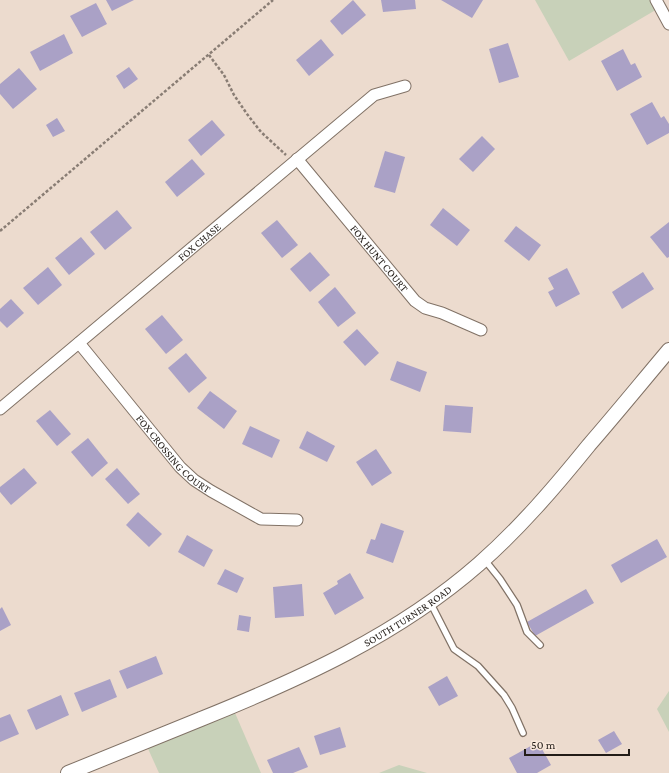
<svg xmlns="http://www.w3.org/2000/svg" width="669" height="773" viewBox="0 0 669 773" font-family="'Crimson Pro',serif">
  <rect width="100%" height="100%" fill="#ecdbce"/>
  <g fill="#c8d1b9">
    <path d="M535,0h120l4,8 -90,53z"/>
    <path d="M669,691v41l-12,-23z"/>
    <path d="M232,706l29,67h-102l-14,-31z"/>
    <path d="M399,765l28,8h-48z"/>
  </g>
  <g fill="#aaa1c6">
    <path d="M106,0h28l-22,11z"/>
    <path d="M353,0l13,15 -24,20 -12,-14z"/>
    <path d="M381,0h34l1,9 -33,3z"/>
    <path d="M441,0h42l-11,18z"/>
    <path d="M96,3l11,21 -25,13 -12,-21z"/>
    <path d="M64,34l9,19 -33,18 -10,-19z"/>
    <path d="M321,39l13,16 -25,21 -13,-16z"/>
    <path d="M508,43l11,34 -20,6 -10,-34z"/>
    <path d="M623,49l8,16 4,-2 7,14 -25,14 -16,-30z"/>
    <path d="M129,67l9,12 -14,10 -8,-13z"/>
    <path d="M19,68l18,21 -24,20 -13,-15v-10z"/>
    <path d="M652,102l9,16 3,-2 5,8v9l-22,12 -17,-31z"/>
    <path d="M57,118l8,13 -12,6 -7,-12z"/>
    <path d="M212,120l13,15 -24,21 -13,-16z"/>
    <path d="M482,136l13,13 -22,23 -14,-13z"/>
    <path d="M385,151l20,6 -10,36 -21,-6z"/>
    <path d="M192,159l13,15 -28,23 -12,-15z"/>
    <path d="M443,208l27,22 -13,16 -27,-21z"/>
    <path d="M117,210l15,18 -27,22 -15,-18z"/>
    <path d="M277,220l21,25 -16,13 -21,-25z"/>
    <path d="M669,222v35l-2,1 -17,-21z"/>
    <path d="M516,226l25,19 -12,16 -25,-20z"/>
    <path d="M81,237l14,17 -26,21 -14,-17z"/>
    <path d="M310,252l20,23 -20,17 -20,-23z"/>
    <path d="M48,267l14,18 -24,20 -15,-17z"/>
    <path d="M567,268l13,26 -24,13 -8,-15 6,-3 -6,-11z"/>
    <path d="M643,272l11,17 -32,20 -10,-17z"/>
    <path d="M335,287l21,26 -18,14 -20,-25z"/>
    <path d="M11,299l13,14 -17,15 -7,-7v-12z"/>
    <path d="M162,315l21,25 -17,14 -21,-25z"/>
    <path d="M357,329l22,24 -14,13 -22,-24z"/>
    <path d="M186,353l21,25 -18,15 -21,-25z"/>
    <path d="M397,361l30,11 -7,20 -30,-12z"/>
    <path d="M210,391l27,20 -13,18 -27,-21z"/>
    <path d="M445,405l28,2 -2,26 -28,-2z"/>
    <path d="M50,410l21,24 -14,12 -21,-25z"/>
    <path d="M250,426l30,14 -8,18 -30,-14z"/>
    <path d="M307,431l28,15 -8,16 -28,-14z"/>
    <path d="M88,438l20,25 -16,14 -21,-25z"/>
    <path d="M376,449l16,24 -20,13 -16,-24z"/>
    <path d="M24,468l13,15 -26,22 -11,-13v-5z"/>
    <path d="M117,468l23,26 -12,10 -23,-25z"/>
    <path d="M138,512l24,22 -13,13 -23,-22z"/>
    <path d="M381,523l23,8 -11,32 -27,-10 5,-14 4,1z"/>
    <path d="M187,535l26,15 -9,17 -26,-15z"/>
    <path d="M657,539l10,18 -46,26 -10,-18z"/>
    <path d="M225,569l19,9 -7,15 -20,-9z"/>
    <path d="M350,573l14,25 -29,17 -12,-22 15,-9 -1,-3z"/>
    <path d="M302,584l2,32 -29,2 -2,-31z"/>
    <path d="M586,589l8,14 -59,33 -8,-14z"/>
    <path d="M2,607l9,18 -11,6v-22z"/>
    <path d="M239,615l12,2 -2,15 -12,-2z"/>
    <path d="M156,656l7,18 -36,15 -8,-18z"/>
    <path d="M447,676l11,20 -19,10 -11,-19z"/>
    <path d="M110,679l7,18 -35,15 -8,-19z"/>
    <path d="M61,695l8,20 -33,15 -9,-20z"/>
    <path d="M10,714l9,20 -19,8v-24z"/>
    <path d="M340,727l6,20 -26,8 -6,-19z"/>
    <path d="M614,731l8,13 -16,9 -8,-13z"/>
    <path d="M538,742l13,23 -14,8h-20l-8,-15z"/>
    <path d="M299,747l9,20 -15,6h-20l-6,-13z"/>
  </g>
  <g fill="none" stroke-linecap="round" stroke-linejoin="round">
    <defs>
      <g id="service">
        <path d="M484,559l16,20 17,26 10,27 13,13"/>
        <path d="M430,602l24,47 24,17 26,29 8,13 11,25"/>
      </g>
      <g id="minor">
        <path d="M656,0l13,24"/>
        <path id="s1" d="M297,159l118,142 10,7 17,5 39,17"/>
        <path id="s2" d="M79,343l101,124 14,13 17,11 50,28 36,1"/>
        <path id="s3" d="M0,409l374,-314 31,-9"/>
      </g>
      <g id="tertiary">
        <path id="s4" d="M68,773c45,-18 89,-36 133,-54 99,-40 197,-84 278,-155 41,-36 76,-77 110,-119 27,-31 53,-63 80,-95"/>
      </g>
    </defs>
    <use href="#service" stroke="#817266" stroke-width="8"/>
    <use href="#minor" stroke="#817266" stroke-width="13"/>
    <use href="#tertiary" stroke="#817266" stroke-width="16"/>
    <g stroke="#897d74" stroke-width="2.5" stroke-dasharray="3 2" stroke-linecap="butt">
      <path d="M209,55l15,20 10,20 13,19 14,18 25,23"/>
      <path d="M0,231l273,-231"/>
    </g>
    <use href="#service" stroke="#fff" stroke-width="5.5"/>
    <use href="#minor" stroke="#fff" stroke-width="11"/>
    <use href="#tertiary" stroke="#fff" stroke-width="14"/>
  </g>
  <g text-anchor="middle" stroke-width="3" stroke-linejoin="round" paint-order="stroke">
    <g font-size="11" fill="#221c17" stroke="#fae8db">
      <text dy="4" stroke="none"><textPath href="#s3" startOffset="260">FOX CHASE</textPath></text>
      <text dy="4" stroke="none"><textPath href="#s1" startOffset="129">FOX HUNT COURT</textPath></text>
      <text dy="4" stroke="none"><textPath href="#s2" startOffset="146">FOX CROSSING COURT</textPath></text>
      <text dy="4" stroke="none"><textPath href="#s4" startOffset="375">SOUTH TURNER ROAD</textPath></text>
    </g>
  </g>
  <path d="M525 749v6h104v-6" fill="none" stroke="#221c17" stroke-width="2"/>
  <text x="531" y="749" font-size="12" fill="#221c17" stroke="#fae8db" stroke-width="3" paint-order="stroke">50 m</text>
</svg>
